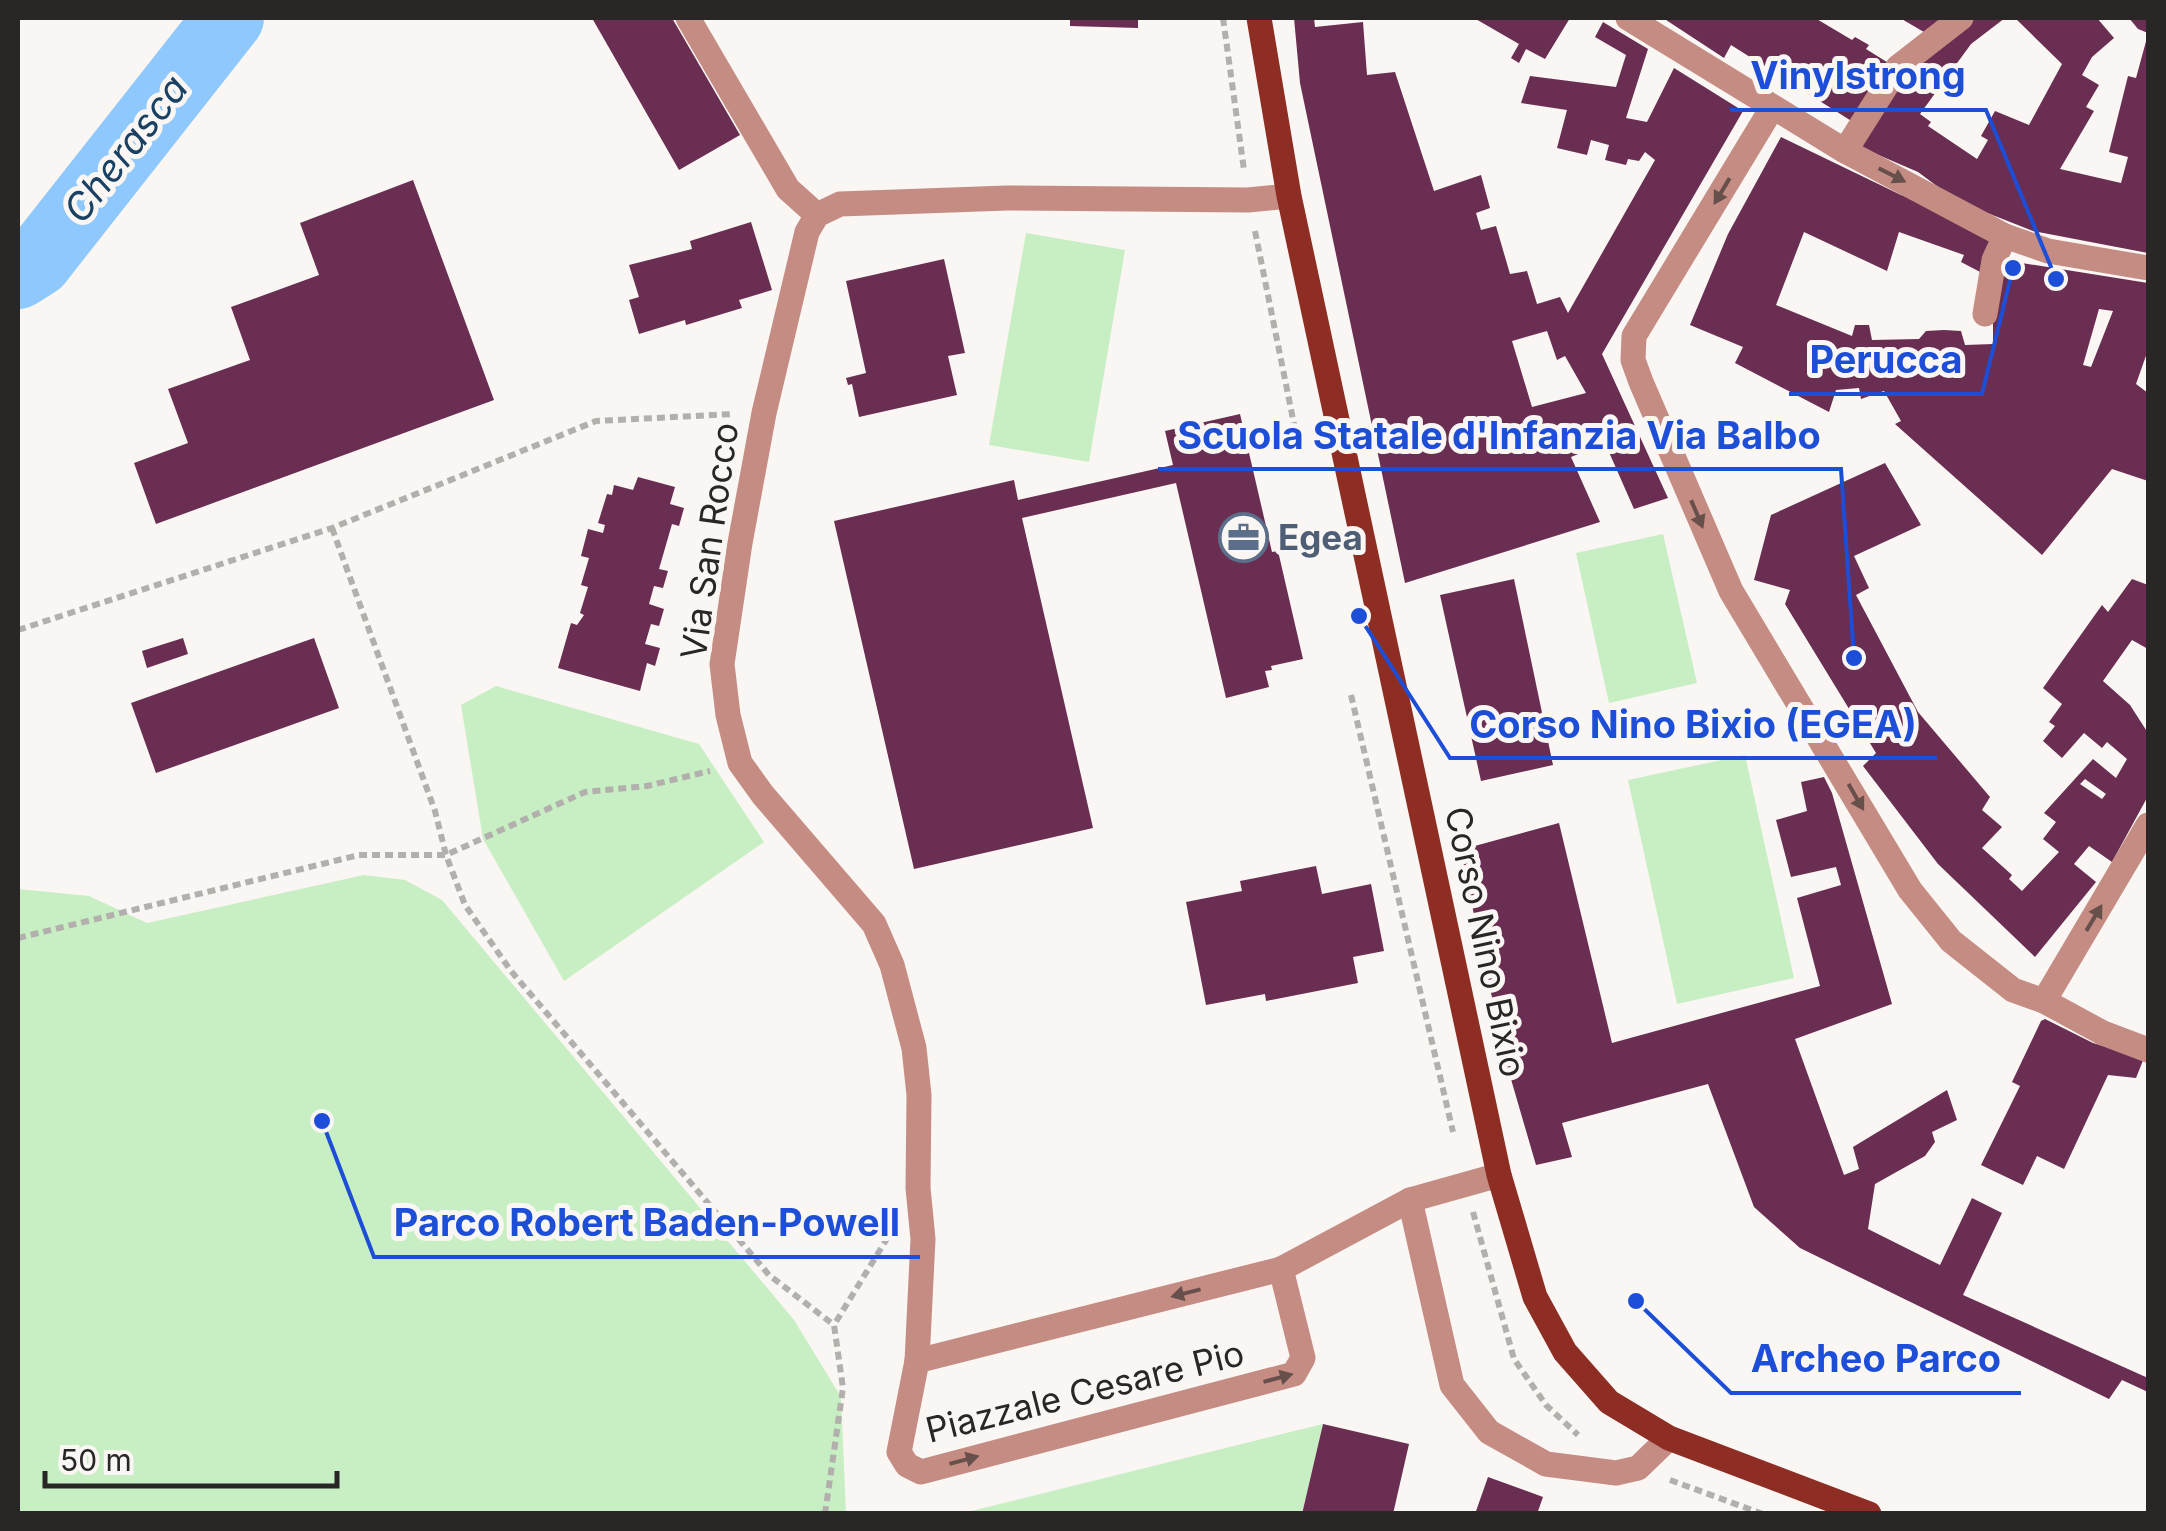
<svg xmlns="http://www.w3.org/2000/svg" width="2166" height="1531" viewBox="0 0 2166 1531" font-family="Inter,sans-serif">
  <rect width="100%" height="100%" fill="#faf6f3"/>
  <g fill="#c8eec4">
    <path d="M1026,233l99,17 -36,212 -100,-17z"/>
    <path d="M1663,534l34,149 -88,20 -33,-150z"/>
    <path d="M496,686l203,58 65,98 -200,139 -81,-142 -22,-134z"/>
    <path d="M1745,755l49,223 -117,26 -49,-224z"/>
    <path d="M364,875l41,5 37,20 352,420 47,77 5,116h-828v-624l71,7 58,27z"/>
    <path d="M1323,1424l-21,89h-339z"/>
  </g>
  <g fill="none" stroke-linecap="round" stroke-linejoin="round">
    <path stroke="#8ec8fc" stroke-width="70" d="M18,274l19,-12 192,-244"/>
  </g>
  <g fill="#692e51" fill-rule="evenodd">
    <path d="M592,18h80l68,117 -61,35z"/>
    <path d="M1070,18h68v10l-68,-2z"/>
    <path d="M1294,18h20l1,9 48,-5 4,53 28,-3 39,119 47,-16 9,33 -14,5 5,17 15,-4 14,48 17,-3 10,33 23,-7 8,16 87,-153 -10,-8 -6,9 -11,-2 -2,6 -21,-5 4,-15 -18,-5 -4,15 -30,-7 10,-38 -46,-7 9,-27 86,11 10,-32 -31,-18 8,-15 45,27 -22,69 21,4 27,-54 69,43 -141,243 66,144 -34,11 -29,-66 -34,14 29,65 -195,61 -105,-500zM1547,331l10,29 8,-4 21,37 -54,14 -20,-66z"/>
    <path d="M1474,18h96l-25,41 -19,-10 -7,14 -8,-5 8,-14z"/>
    <path d="M1663,18h152l37,22 3,-3 14,8 -3,4 24,15 -37,58 -122,-77 -7,13z"/>
    <path d="M1900,18h49l-20,17z"/>
    <path d="M1973,18h32l-34,26 -51,70 11,8 -3,4 49,33 11,-19 -7,-4 14,-25 34,14 33,-61 -47,-46h82l17,20 -22,19 -10,18 17,10 -13,22 8,4 -34,58 61,14 7,-26 -19,-5 19,-76 8,2 12,-44v219l-115,-22 -76,-30 -39,-29 -58,-25 48,-76z"/>
    <path d="M2129,18h19v15l-10,-4z"/>
    <path d="M1781,137l120,58 26,8 66,36 -9,35 -23,-12 3,-7 -65,-23 -12,39 -83,-39 -28,73 76,31 3,-11h14l3,15 47,-1 7,-8 18,-1 17,1 4,14 28,-1v-29l10,-55 145,23v67l-12,34 12,9v88l-36,-12 -70,86 -147,-131 6,-3 -17,-30 -23,8 -2,-11 -23,2 -7,22 -94,-49 8,-16 -53,-22 38,-91zM2099,309l14,2 -22,56 -8,-2z"/>
    <path d="M413,180l81,220 -338,124 -22,-61 54,-20 -20,-54 82,-29 -19,-53 88,-32 -19,-52z"/>
    <path d="M751,222l21,68 -33,10 3,8 -56,17 -1,-5 -46,14 -10,-34 10,-3 -10,-32 63,-16 -2,-8z"/>
    <path d="M944,259l21,94 -17,3 9,39 -98,22 -7,-33 -4,1 -2,-7 20,-5 -20,-92z"/>
    <path d="M1240,414l32,138 6,-1 25,108 -32,7 1,4 -7,1 4,16 -43,11 -50,-215 -154,35 71,310 -179,41 -80,-348 180,-41 4,20 155,-35 -8,-34z"/>
    <path d="M1885,463l36,62 -67,31 15,32 -13,7 62,117 72,85 -8,13 20,17 -20,21 30,27 -3,4 13,12 37,-39 -16,-13 13,-17 -12,-9 49,-54 23,19 11,-19 -20,-17 -5,6 -18,-15 -22,25 -19,-17 12,-15 -6,-4 13,-18 -19,-16 59,-83 6,7 24,-33 16,6v64l-16,-9 -29,41 27,24 18,28v63l-36,66 -23,-16 -15,18 22,18 -61,75 -97,-93 -75,-98 13,-13 -91,-149 5,-14 -36,-10 17,-65zM2085,779l21,15 -4,5 -22,-15z"/>
    <path d="M638,477l37,10 -5,17 14,4 -5,18 -7,-2 -13,45 9,2 -5,17 -9,-2 -5,18 15,5 -5,17 -8,-2 -6,20 15,4 -5,18 -8,-3 -7,28 -82,-23 13,-45 6,2 7,-10 -4,-2 8,-26 -7,-2 8,-27 -8,-2 7,-27 15,4 2,-8 -7,-2 9,-29 5,1 2,-10 19,5z"/>
    <path d="M1514,579l39,186 -72,16 -41,-186z"/>
    <path d="M183,638l5,16 -41,14 -5,-17z"/>
    <path d="M314,638l25,70 -183,65 -25,-70z"/>
    <path d="M1824,777l8,16 60,211 -97,35 49,136 15,-6 -6,-22 94,-57 10,30 -25,12 3,10 -10,14 -50,28 -7,45 72,36 32,-67 30,15 -39,82 185,83v14l-26,-12 -13,19 -309,-151 -46,-41 -46,-123 -146,39 10,34 -36,8 -30,-103 -46,-212 99,-27 53,220 208,-57 -23,-88 44,-13 -5,-18 -45,10 -15,-57 31,-9 -6,-29z"/>
    <path d="M1316,866l6,28 49,-10 13,67 -31,6 5,26 -92,18 -1,-7 -59,11 -20,-103 56,-11 -2,-10z"/>
    <path d="M2045,1019l48,24 51,15 -8,20 -28,-3 -44,94 -27,-13 -14,29 -42,-20 39,-79 -8,-4 29,-61z"/>
    <path d="M1323,1424l86,20 -16,70h-91z"/>
    <path d="M1488,1477l55,20 -6,17h-62z"/>
  </g>
  <g fill="none" stroke-linecap="round" stroke-linejoin="round">
    <g stroke="#b2afac" stroke-width="6" stroke-dasharray="8 5" stroke-linecap="butt">
      <path d="M1223,18l21,152"/>
      <path d="M1255,231l43,213"/>
      <path d="M332,528l103,283 11,44 19,50 46,66 258,304 65,50"/>
      <path d="M18,630l314,-102 264,-107 138,-7"/>
      <path d="M1351,695l102,437"/>
      <path d="M18,938l341,-83h87l139,-63 62,-6 63,-15"/>
      <path d="M1473,1212l41,147 32,46 32,30"/>
      <path d="M1670,1480l93,34"/>
      <path d="M825,1514l18,-126 -9,-63 57,-93"/>
    </g>
    <g stroke="#c48c83" stroke-width="25">
      <path d="M688,18l100,171 29,26"/>
      <path d="M1628,18l217,133 160,85 43,15 100,17"/>
      <path d="M1772,108l-138,228 -1,24 8,22 90,209 179,299 41,51 62,49 31,11 59,32 45,17"/>
      <path d="M1845,151l53,-84 63,-49"/>
      <path d="M1985,314l9,-54 11,-24"/>
      <path d="M2044,1001l104,-176"/>
      <path d="M1410,1200l42,185 37,47 57,32 70,9 22,-5 31,-30"/>
      <path d="M1281,1269l22,89 -9,16 -373,98 -14,-7 -8,-13 18,-91 6,-122 -5,-51 1,-93 -5,-47 -22,-83 -18,-41 -111,-129 -23,-32 -12,-48 -6,-51 18,-121 24,-130 43,-181 10,-17 23,-11 167,-6 241,2 41,-4"/>
      <path d="M917,1361l364,-92 129,-69 89,-25"/>
    </g>
    <path stroke="#8d2d23" stroke-width="25" d="M1259,18l30,178 210,979 36,122 30,55 44,50 60,36 200,76"/>
  </g>
  <defs><path id="oneway-solid" d="M-6-.8H1V-3.2L6.5 0L1 3.2V.8H-6Z" transform="scale(2.5)"/></defs>
  <g fill="#674f4b">
    <use href="#oneway-solid" transform="translate(1892 175) rotate(27)"/>
    <use href="#oneway-solid" transform="translate(1722 191) rotate(121)"/>
    <use href="#oneway-solid" transform="translate(1697 514) rotate(67)"/>
    <use href="#oneway-solid" transform="translate(1856 797) rotate(60)"/>
    <use href="#oneway-solid" transform="translate(2094 918) rotate(-59)"/>
    <use href="#oneway-solid" transform="translate(1186 1293) rotate(166)"/>
    <use href="#oneway-solid" transform="translate(1278 1378) rotate(-15)"/>
    <use href="#oneway-solid" transform="translate(964 1460) rotate(-15)"/>
  </g>
  <defs>
    <symbol id="office-ring" viewBox="-11 -11 22 22"><circle r="9.5" fill="#faf6f3" stroke="#5c6f8a" stroke-width="1.5"/><path d="M-6-3h4V-5.5h4V-3h4V5H-6ZM-1-4.5V-3h2v-1.5ZM-6 0V1H6V0Z" fill="#5c6f8a"/></symbol>
  </defs>
  <g fill-rule="evenodd">
    <use href="#office-ring" x="1216" y="510" width="55" height="55"/>
  </g>
  <g text-anchor="middle" stroke-width="10" stroke-linejoin="round" paint-order="stroke">
    <g font-size="35" font-weight="bold" fill="#4e5e75" stroke="#faf6f3" text-anchor="start">
      <text x="1278" y="550">Egea</text>
    </g>
    <g font-size="35" fill="#292726" stroke="#faf6f3">
      <text transform="translate(710 541) rotate(-82)" y="12">Via San Rocco</text>
      <text transform="translate(1485 942) rotate(78)" y="12">Corso Nino Bixio</text>
      <text transform="translate(1085 1392) rotate(-14)" y="12">Piazzale Cesare Pio</text>
    </g>
    <g font-size="38" font-style="italic" fill="#184164" stroke="#faf6f3">
      <text transform="translate(126 149) rotate(-52)" y="13">Cherasca</text>
    </g>
  </g>
  <path fill="none" stroke="#1d4ed8" stroke-width="4" d="M2056 279L1986 110H1730M2013 268L1982 394H1789M1854 658L1841 469H1158M1359 616L1450 758H1937M322 1121L374 1257H920M1636 1301L1731 1393H2021"/>
  <g fill="#1d4ed8" stroke="#faf6f3" stroke-width="4">
    <circle cx="2056" cy="279" r="10"/>
    <circle cx="2013" cy="268" r="10"/>
    <circle cx="1854" cy="658" r="10"/>
    <circle cx="1359" cy="616" r="10"/>
    <circle cx="322" cy="1121" r="10"/>
    <circle cx="1636" cy="1301" r="10"/>
  </g>
  <g font-size="38" text-anchor="middle" font-weight="bold" fill="#1d4ed8" stroke="#faf6f3" stroke-width="10" stroke-linejoin="round" paint-order="stroke">
    <text x="1858" y="89">Vinylstrong</text>
    <text x="1886" y="373">Perucca</text>
    <text x="1499" y="449">Scuola Statale d'Infanzia Via Balbo</text>
    <text x="1693" y="738">Corso Nino Bixio (EGEA)</text>
    <text x="647" y="1236">Parco Robert Baden-Powell</text>
    <text x="1876" y="1372">Archeo Parco</text>
  </g>
  <rect width="2166" height="1531" fill="none" stroke="#292726" stroke-width="40"/>
  <path d="M45 1471v15h292v-15" fill="none" stroke="#292726" stroke-width="5"/>
  <text x="60" y="1471" font-size="30" fill="#292726" stroke="#faf6f3" stroke-width="8" paint-order="stroke">50 m</text>
</svg>
